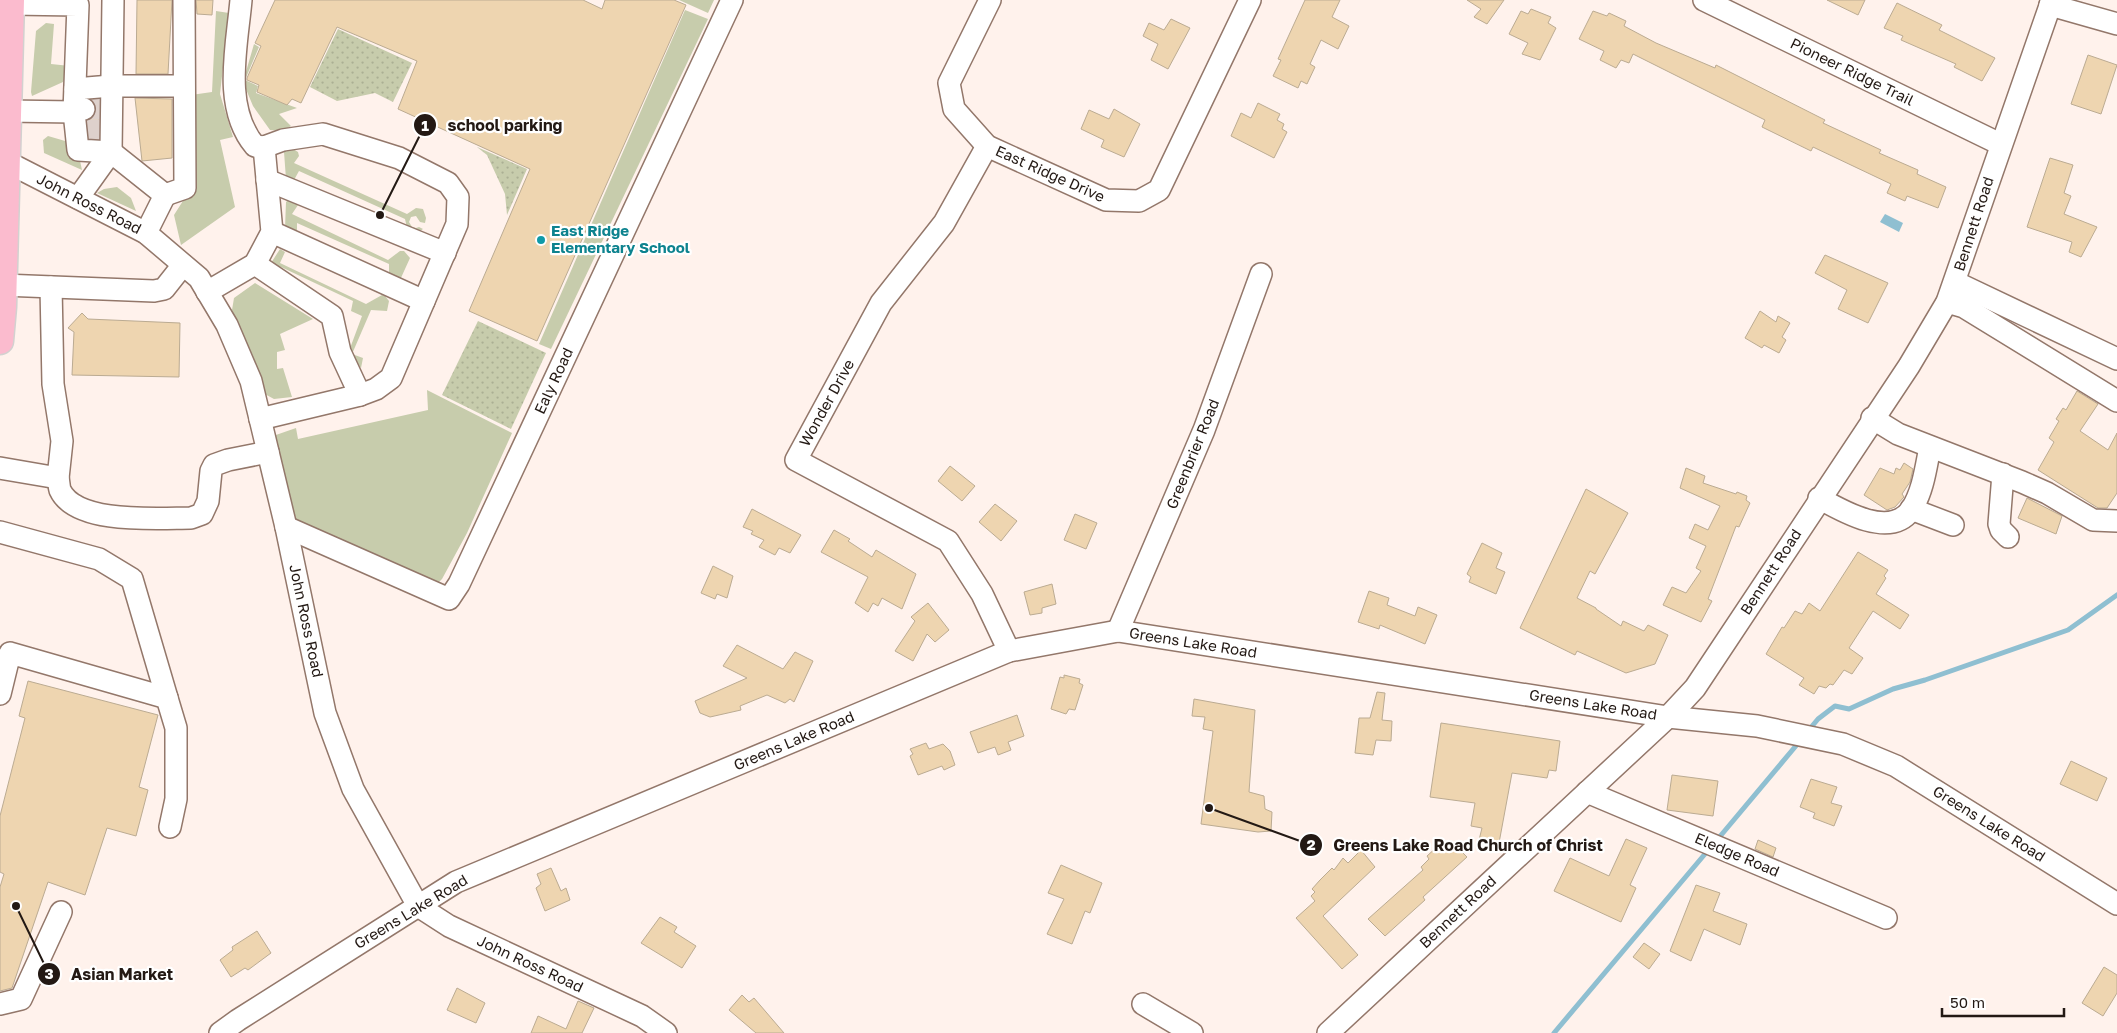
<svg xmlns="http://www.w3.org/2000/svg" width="2117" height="1033" viewBox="0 0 2117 1033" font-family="'Golos Text',sans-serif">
  <defs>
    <pattern id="park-dots" width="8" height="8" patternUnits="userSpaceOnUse" patternTransform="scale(1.25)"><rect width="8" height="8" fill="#c7ccac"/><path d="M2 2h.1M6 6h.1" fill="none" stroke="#abaf93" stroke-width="1.8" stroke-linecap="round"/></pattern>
  </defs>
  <rect width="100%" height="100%" fill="#fff2ec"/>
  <g fill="#c7ccac">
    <path d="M679,0h35l-6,13z"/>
    <path d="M685,10l23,9 -157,330 -12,-5z"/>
    <path d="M216,11l13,2 -9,81 13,43 -13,3 15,67 -54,38 -7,-30 14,-22 3,-98 21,-3z"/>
    <path d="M46,23l8,1 -3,40 19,2 -7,16 -31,14 -1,-4 5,-61z"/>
    <path d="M254,44l5,3 -14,33 13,6 -2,7 41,15 -18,6 12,12 -8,5 -13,-1 -17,-24 -10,-24z"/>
    <path d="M48,136l24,7 7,13 3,14 -38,-17 -1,-13z"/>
    <path d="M287,149h6l5,3 1,4 -5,7 113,51 9,-6 7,1 3,9 -1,5 -5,-1 -4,-6 -5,1 -2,5 3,5 4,1 3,-1 4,2 -9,6 -6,-3 -3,-13 -106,-48 -5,9 -8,-1 -2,-27z"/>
    <path d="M117,187l14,11 5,13 -39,-18 7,-4z"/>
    <path d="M289,199l7,2 2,4 -6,9 96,46 12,-9h4l6,7 -10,22 -11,-5v-11l-92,-41v9l-12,-4 1,-26z"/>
    <path d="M280,249l5,3 -5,11 86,41 16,-9 3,1 4,5 -2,10 -16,-1 -19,44 11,4 -2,10 -12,-17 13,-35 -11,-5 2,-10 -72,-34 -3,5 -7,-9z"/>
    <path d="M255,283l58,36 -33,15 5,16 -8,2v17l6,-1 9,29 -18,2 -13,-7 -16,-50 -13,-32 2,-12z"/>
    <path d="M427,390l85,43 -45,100 -25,46 -5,5 -143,-59 -21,-89 23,-8 2,11 130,-29z"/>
  </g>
  <g fill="url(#park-dots)">
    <path d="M338,29l74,34 -19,39 -18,-9 -38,8 -27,-14z"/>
    <path d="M477,147l50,22 -20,46 -2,-21 -18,-39z"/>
    <path d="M478,321l68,32 -35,76 -69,-34z"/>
  </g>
  <path fill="#8fbfd1" d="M1885,214l18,9 -4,9 -19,-10z"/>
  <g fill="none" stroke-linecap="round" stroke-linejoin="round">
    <g stroke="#8fbfd1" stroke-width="5">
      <path d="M1808,731l10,-12 17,-13 14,3 44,-20 32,-9 143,-50 49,-35"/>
      <path d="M1717,840l83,-99"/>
      <path d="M1554,1033l156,-185"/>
    </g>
  </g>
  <g fill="#eed5b0" stroke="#bbab92">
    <path d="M137,0h35l-4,74h-32z"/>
    <path d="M196,0h17l-1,15 -15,-1z"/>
    <path d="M275,0h308l19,9 3,-9h69l12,5 -149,336 -68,-30 61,-142 -132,-60 19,-48 -80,-34 -36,76 -9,-4 -5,6 -30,-13 2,-7 -12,-5v-2l14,-32 -6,-3z"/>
    <path d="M1305,0h35l-8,17 17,9 -11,23 -17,-9 -11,24 5,3 -8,17 -6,-3 -3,7 -25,-12 8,-16 -3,-1z"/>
    <path d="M1467,0h37l-17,24 -13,-7 7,-8z"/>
    <path d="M1827,0h38l-7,15z"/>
    <path d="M1897,3l45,22 -3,5 56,28 -13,23 -28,-14 2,-3 -55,-24 2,-4 -19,-8z"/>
    <path d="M1531,9l20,8 -3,6 8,5 -16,32 -18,-6 6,-11 -19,-9 12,-23 7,3z"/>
    <path d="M1593,11l14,5 2,-3 17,8 -2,5 32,17 59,25 1,-3 109,55 -2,3 58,27 -2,3 39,17 -1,4 29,13 -8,21 -31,-12 -2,5 -18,-8 4,-9 -78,-37 -2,4 -49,-24 3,-7 -132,-66 -4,9 -8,-3 -5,8 -16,-8 4,-9 -25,-12z"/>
    <path d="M1171,19l19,9 -22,41 -17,-9 7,-16 -15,-8 6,-13 15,7z"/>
    <path d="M2088,55l29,10 -16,49 -30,-10z"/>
    <path d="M135,98l37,1v59l-30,3z"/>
    <path d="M93,100h6v39l-10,-1 -1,-17 5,-4 3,-6z"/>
    <path d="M1258,103l22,11 -3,6 7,4 -2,5 5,3 -13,26 -43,-22 10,-23 10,5z"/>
    <path d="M1114,109l26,15 -16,33 -23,-10 3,-7 -23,-11 8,-19 20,9z"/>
    <path d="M2050,158l23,7 -9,28 7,3 -7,18 33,13 -16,30 -12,-5 3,-10 -45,-15z"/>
    <path d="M1825,255l63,28 -20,40 -30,-14 9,-19 -32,-17z"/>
    <path d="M1760,311l16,11 2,-6 12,7 -8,14 4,3 -7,13 -15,-8 -2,3 -17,-10z"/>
    <path d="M82,313l6,6 92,4 -1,54 -107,-2 2,-43 -6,-4z"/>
    <path d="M2077,391l21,13 -18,27 28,19 9,-17v60l-10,15h-9l-60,-38 16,-28 -5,-4 10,-17 -3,-2 7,-11 3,2z"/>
    <path d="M1904,463l9,6 -3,13 -8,12 2,3 -9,10 -8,3 -23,-15 16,-27 14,6 2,-6 4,2z"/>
    <path d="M950,466l25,20 -13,15 -24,-20z"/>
    <path d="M1686,468l19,8 -2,7 33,11 1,-2 10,4 -1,4 4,3 -11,24 -3,-1 -28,73 4,2 -11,21 -38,-17 9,-18 14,6 15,-22 -5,-3 10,-22 -17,-8 6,-14 13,6 12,-24 -40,-18z"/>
    <path d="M1586,489l42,24 -33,61 -5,-3 -13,27 19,10v1l25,17 2,-5 21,10 4,-6 20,10 -13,29 -29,9 -49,-22 -2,4 -55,-27z"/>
    <path d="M2027,498l35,18 -6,18 -38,-16z"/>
    <path d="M995,504l22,17 -16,20 -22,-19z"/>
    <path d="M752,509l49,26 -11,18 -11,-5 -4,7 -16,-8 5,-7 -13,-6 2,-3 -10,-4z"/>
    <path d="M1075,514l22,9 -11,26 -22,-9z"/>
    <path d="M834,530l16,9 -2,2 24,16 4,-7 40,24 -14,35 -20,-11 -4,8 -5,-3 -5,9 -13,-9 13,-26 -47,-25z"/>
    <path d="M1482,543l20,10 -6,15 9,4 -9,22 -27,-12 2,-5 -4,-3z"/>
    <path d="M1858,552l30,18 -4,6 2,2 -10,16 33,21 -9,14 -27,-18 -24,37 14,10 -11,16 -8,-4 -11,15 -3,-1 -4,4 -7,-2 -5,8 -15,-9 5,-7 -38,-24 16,-27 2,1 11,-17 7,3 7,-11 11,8z"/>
    <path d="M713,566l20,10 -6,22 -10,-4 -2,5 -14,-6z"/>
    <path d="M1052,584l4,20 -14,4v5l-12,2 -6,-23z"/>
    <path d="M1369,591l20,7 -2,7 28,11 3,-9 19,8 -12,29 -45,-19 -1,4 -21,-7z"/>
    <path d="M928,603l21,27 -14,12 -8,-8 -14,27 -18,-10 20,-30 -4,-4z"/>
    <path d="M737,645l46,24 12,-17 18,9 -19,41 -4,-3 -5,4 -18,-8 -27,11 1,4 -31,7 -10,-4 -5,-12 52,-23 -24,-12z"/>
    <path d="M1064,675l16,4 -1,4 4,2 -8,25 -6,-1 -3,5 -15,-5 9,-32 4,1z"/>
    <path d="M28,681l130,34 -19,72 9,3 -12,46 -29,-8 -22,67 -37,-13 -36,106 -12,3v-104l4,-13 -4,-2v-56l25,-98 -6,-2z"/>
    <path d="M1377,692l8,1 -3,27 10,1 -1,20 -15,-1 -3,15 -18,-2 4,-35h11z"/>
    <path d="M1194,699l61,11 -6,82 15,4 1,13 7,3 -1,19 -13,1 -57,-8 12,-93 -10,-2 2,-12 -13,-1z"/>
    <path d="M1017,715l7,21 -16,6 3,8 -13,5 -3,-8 -17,6 -8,-21z"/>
    <path d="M1441,723l119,18 -4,30 -7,-1 -2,8 -35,-5 -13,70 -20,-3 3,-12 -11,-2 4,-23 -45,-6z"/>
    <path d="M926,743l3,6 14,-5 7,7 5,14 -11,5 -2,-4 -24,9 -8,-19 3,-2 -3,-5z"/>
    <path d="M2071,761l36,17 -10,23 -37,-17z"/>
    <path d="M1672,775l46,6 -5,35 -46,-6z"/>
    <path d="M1811,779l26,8 -6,16 11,3 -8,20 -21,-8 2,-5 -15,-6z"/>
    <path d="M1626,839l21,9 -17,37 6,3 -15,34 -67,-31 16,-33 39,18z"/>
    <path d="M1450,840l17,17 -44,40 2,3 -40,36 -17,-17 55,-49 -2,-3 8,-8 -2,-3 11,-10 2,3z"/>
    <path d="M1758,840l18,8 -3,9 -18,-8z"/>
    <path d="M1361,850l14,17 -52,49 35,39 -16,14 -46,-51 19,-17 -4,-5 4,-4 -3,-3 8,-9 12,-12 2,2 9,-12 5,5z"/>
    <path d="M1061,865l41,18 -12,30 -5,-2 -13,33 -25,-10 17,-35 -16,-6z"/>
    <path d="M551,868l10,23 5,-3 4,12 -25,11 -9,-23 5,-4 -4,-10z"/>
    <path d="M1696,885l24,8 -7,18 34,13 -7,21 -36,-16 -13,32 -21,-10z"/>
    <path d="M660,917l17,10 -3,5 22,14 -14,22 -41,-25z"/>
    <path d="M257,931l14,22 -23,17 -3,-2 -14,9 -11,-17 13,-10 -1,-3z"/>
    <path d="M1644,943l16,11 -11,15 -16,-12z"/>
    <path d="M2104,967l13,8v18l-14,23 -21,-13z"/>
    <path d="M457,988l28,15 -9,20 -29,-13z"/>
    <path d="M742,995l7,7 5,-4 30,35h-28l-27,-23z"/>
    <path d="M578,1001l16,7 -12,25h-51l7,-17 28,13z"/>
  </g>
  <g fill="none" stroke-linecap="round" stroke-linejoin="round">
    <g stroke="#ded1cc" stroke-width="21" stroke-dasharray="21 11" stroke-linecap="butt">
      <path d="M84,109h17"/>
      <path d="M83,130h17"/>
    </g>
    <defs>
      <g id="minor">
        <path d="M241,0c-4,46 -19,107 14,146l9,1 19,-7 40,-6 76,24 49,25 10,14 -1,27 -66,154 -15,11 -16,6 -100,24"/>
        <path d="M990,0l-41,83 5,26 33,37 119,54 33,1 20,-11 91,-190"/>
        <path d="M1704,0l296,144"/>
        <path d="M2050,5l67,19"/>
        <path d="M75,89l36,-3h72"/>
        <path d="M84,109l-10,3 4,38 33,2 54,43 -19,38"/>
        <path d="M7,111l67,1 4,-107 -67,-1"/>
        <path d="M987,146l-43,77 -63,80 -85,157 152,81 34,53 27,57"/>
        <path d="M7,162l139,71 53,45 28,47 24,56 35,146 39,186 28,76 65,117 31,20 193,90 24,17"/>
        <path d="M267,180l178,73"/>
        <path d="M165,195l20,-7 -1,-188"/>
        <path d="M78,198l33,-46 2,-152"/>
        <path d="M272,232l152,69"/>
        <path d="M255,264l77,52 8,36 20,43"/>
        <path d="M1955,282l162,77"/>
        <path d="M3,285l151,6 10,-2 19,-24"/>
        <path d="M207,292l48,-28 17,-32 -8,-85"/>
        <path d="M1947,302l17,5 153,94"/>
        <path d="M1872,418l26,16 124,48 25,11 46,27 24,1"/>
        <path d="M0,468l58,10 4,-37 -9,-57 -2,-97"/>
        <path d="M2003,474l-4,50 2,6 7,7"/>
        <path d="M58,478c1,4 1,9 2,12 16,35 99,28 131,28l11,-4 6,-13 3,-30 3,-6 14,-5 40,-8"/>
        <path d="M1819,498c23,13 71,41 92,12 12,-18 15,-43 19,-63"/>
        <path d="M1911,509l42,16"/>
        <path d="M286,527l163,72 10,-15 273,-584"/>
        <path d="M0,532l99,27 33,20 35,119"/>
        <path d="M1118,631l86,-201 57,-156"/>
        <path d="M0,694l10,-41 157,45 9,30v71l-6,28"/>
        <path d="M1587,792l299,126"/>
        <path d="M0,1004l21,-5 40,-87"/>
        <path d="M1143,1004l49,29"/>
        <path d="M220,1033l18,-13 218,-138 553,-231 109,-20 550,86 89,9 86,18 53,22 221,138"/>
        <path d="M1328,1033l340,-316 27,-29 214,-322 38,-64 105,-302"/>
      </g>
      <path id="major" d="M0,341l3,-34 8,-307"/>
    </defs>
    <use href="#minor" stroke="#93776a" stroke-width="24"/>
    <use href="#major" stroke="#d3d1d0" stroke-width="29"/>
    <use href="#minor" stroke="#fff" stroke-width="21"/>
    <use href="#major" stroke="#fbbbce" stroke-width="26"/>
  </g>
  <circle fill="#0f9aa8" stroke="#fff" stroke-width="2" cx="541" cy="240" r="5"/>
  <g text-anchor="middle" stroke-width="4.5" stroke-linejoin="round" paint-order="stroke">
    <g font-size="15" fill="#231914" stroke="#fff">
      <text transform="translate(1852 72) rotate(26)" y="5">Pioneer Ridge Trail</text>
      <text transform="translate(1050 174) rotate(24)" y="5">East Ridge Drive</text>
      <text transform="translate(89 204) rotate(27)" y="5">John Ross Road</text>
      <text transform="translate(1974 224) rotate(-72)" y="5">Bennett Road</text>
      <text transform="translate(554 381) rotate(-65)" y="5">Ealy Road</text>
      <text transform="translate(827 403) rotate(-61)" y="5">Wonder Drive</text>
      <text transform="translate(1193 454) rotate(-68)" y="5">Greenbrier Road</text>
      <text transform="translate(1771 572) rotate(-57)" y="5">Bennett Road</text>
      <text transform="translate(306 621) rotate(78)" y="5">John Ross Road</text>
      <text transform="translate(1193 643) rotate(9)" y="5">Greens Lake Road</text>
      <text transform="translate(1593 705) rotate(9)" y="5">Greens Lake Road</text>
      <text transform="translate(794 741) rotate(-23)" y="5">Greens Lake Road</text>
      <text transform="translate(1989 824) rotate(32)" y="5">Greens Lake Road</text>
      <text transform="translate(1737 855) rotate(23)" y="5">Eledge Road</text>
      <text transform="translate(411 912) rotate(-31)" y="5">Greens Lake Road</text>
      <text transform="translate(1458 912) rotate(-43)" y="5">Bennett Road</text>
      <text transform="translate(530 964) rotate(25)" y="5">John Ross Road</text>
    </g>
    <g font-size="15" font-weight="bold" fill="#0d838f" stroke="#fff" text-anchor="start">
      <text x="551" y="236">East Ridge<tspan x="551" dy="17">Elementary School</tspan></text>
    </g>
  </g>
  <path fill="none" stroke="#231914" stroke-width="2" d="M380 215L425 125M1209 808L1311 845M16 906L49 974"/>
  <g fill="#231914" stroke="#fff" stroke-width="2">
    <circle cx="380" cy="215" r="5"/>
    <circle cx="1209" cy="808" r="5"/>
    <circle cx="16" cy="906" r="5"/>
    <circle cx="425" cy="125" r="12"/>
    <circle cx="1311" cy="845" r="12"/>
    <circle cx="49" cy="974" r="12"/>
  </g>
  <g font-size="15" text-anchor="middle" font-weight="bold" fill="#fff">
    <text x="425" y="131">1</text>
    <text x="1311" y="850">2</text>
    <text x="49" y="979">3</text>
  </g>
  <g font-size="16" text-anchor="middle" font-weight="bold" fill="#231914" stroke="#fff" stroke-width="4.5" stroke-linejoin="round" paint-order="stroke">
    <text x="505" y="131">school parking</text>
    <text x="1468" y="851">Greens Lake Road Church of Christ</text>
    <text x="122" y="980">Asian Market</text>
  </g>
  <path d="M1942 1008v8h122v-8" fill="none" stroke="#231914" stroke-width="2.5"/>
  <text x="1950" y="1008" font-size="15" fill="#231914" stroke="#ffffff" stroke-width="4" paint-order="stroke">50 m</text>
</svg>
